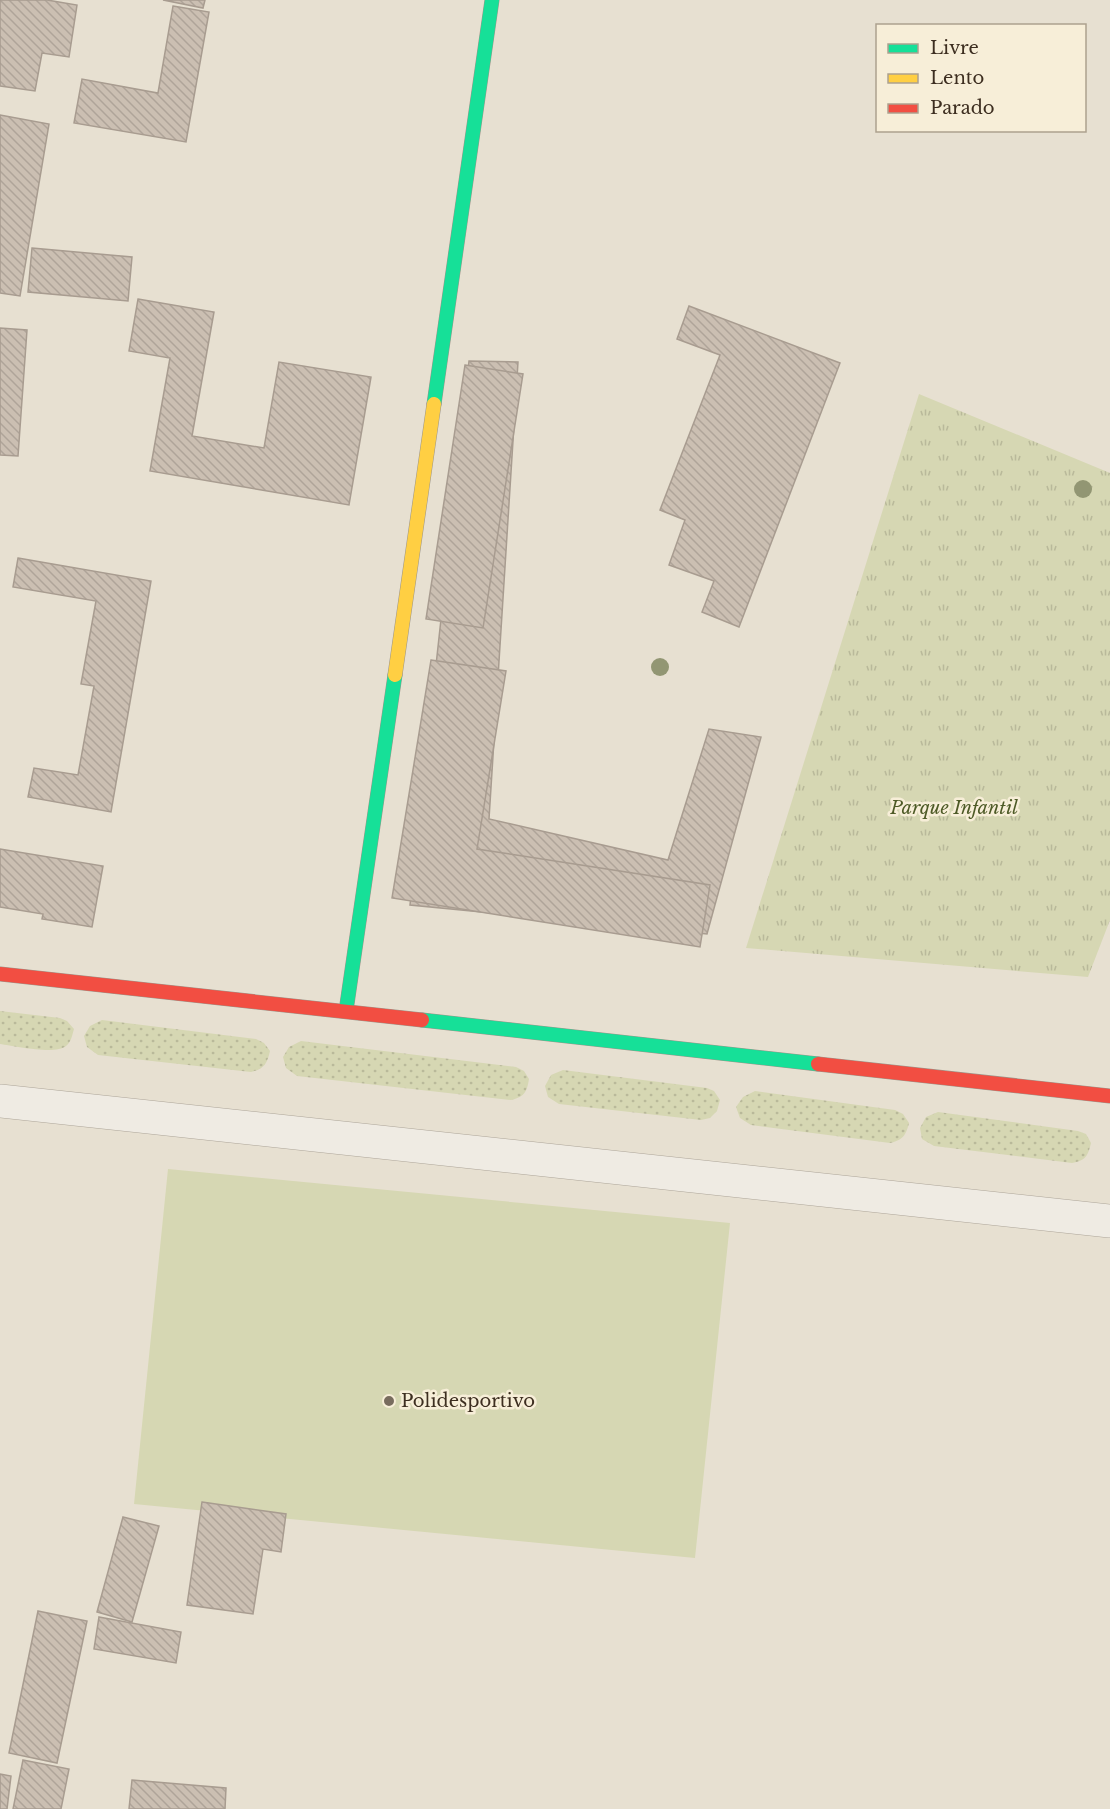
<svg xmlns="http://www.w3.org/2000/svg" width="1110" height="1809" viewBox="0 0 1110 1809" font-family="'Libre Baskerville',serif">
  <defs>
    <pattern id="grass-tufts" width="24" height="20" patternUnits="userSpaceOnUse" patternTransform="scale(1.5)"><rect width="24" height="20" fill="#d6d7b3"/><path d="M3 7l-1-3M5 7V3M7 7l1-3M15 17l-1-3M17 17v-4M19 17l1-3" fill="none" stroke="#b9b99a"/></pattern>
    <pattern id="garden-dots" width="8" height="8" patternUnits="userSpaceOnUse" patternTransform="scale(1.5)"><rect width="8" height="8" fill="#d6d7b3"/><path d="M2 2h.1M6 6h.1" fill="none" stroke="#b9b99a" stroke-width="1.8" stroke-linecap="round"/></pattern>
    <pattern id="building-back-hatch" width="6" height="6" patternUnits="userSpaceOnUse" patternTransform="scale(1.5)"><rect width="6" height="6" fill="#cbbfb2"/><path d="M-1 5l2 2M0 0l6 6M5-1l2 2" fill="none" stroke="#afa499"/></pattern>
  </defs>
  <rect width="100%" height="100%" fill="#e7e0d1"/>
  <path fill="url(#grass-tufts)" d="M919,394l191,79v447l-22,57 -342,-29z"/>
  <g fill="url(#garden-dots)">
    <path d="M0,1011l60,7 7,3 7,8c-2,7 -3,13 -8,17 -10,9 -52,0 -66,-2z"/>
    <path d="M102,1020l154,19 8,4 6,8c-3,13 -6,18 -19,21l-153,-17 -11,-8 -3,-11 6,-10z"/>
    <path d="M301,1041l215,26 8,4 5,8c-2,13 -5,18 -18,21l-214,-24 -11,-8 -3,-11 6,-10z"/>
    <path d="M563,1070l144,18 7,3 6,9 -3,11 -7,7 -9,2 -142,-16 -11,-7 -3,-11 6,-11z"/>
    <path d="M755,1091l140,19 8,4 6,9c-3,12 -6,17 -19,20l-139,-18 -11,-7 -4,-11 7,-10z"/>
    <path d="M938,1112l140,19 8,3 5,9c-3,13 -6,18 -19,20l-138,-17 -12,-7 -2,-11 6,-11z"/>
  </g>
  <path fill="#d6d7b3" d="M168,1169l562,54 -35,335 -561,-54z"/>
  <g fill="url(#building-back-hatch)" stroke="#a89c90" stroke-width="1.5">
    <path d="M0,0h47l30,5 -8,52 -27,-4 -7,38 -35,-5z"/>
    <path d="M163,0h42l-2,8z"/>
    <path d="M173,6l36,6 -23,130 -112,-19 8,-44 76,14z"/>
    <path d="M0,115l49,9 -29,172 -20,-3z"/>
    <path d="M32,248l100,9 -4,44 -100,-9z"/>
    <path d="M138,299l76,13 -22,124 72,12 15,-86 92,15 -22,128 -199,-34 20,-113 -41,-7z"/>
    <path d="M689,306l151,57 -101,264 -37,-15 12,-31 -45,-16 16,-45 -25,-10 60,-155 -43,-16z"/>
    <path d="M0,328l27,2 -9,126 -18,-1z"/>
    <path d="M469,361l49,1 -29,457 179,41 41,-131 52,8 -54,197 -297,-29z"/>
    <path d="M465,365l58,9 -40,254 -57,-9z"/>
    <path d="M18,558l133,23 -40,231 -83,-15 6,-29 44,7 16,-89 -13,-2 15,-83 -83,-14z"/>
    <path d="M431,660l75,11 -29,178 233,36 -10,62 -308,-49z"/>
    <path d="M0,849l103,17 -11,61 -50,-8 1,-5 -43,-7z"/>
    <path d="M202,1502l84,12 -5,38 -18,-3 -10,65 -66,-9z"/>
    <path d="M123,1517l36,9 -27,96 -35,-10z"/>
    <path d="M38,1611l49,10 -30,142 -48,-10z"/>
    <path d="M99,1617l82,15 -5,31 -82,-14z"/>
    <path d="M23,1760l46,9 -8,40h-48z"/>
    <path d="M0,1774l11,2 -4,33h-7z"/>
    <path d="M132,1780l94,8 -1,21h-96z"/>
  </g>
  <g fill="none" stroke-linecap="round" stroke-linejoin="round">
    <defs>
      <path id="street" d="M0,1101l1110,120"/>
      <g id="fast">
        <path d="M434,404l58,-404"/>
        <path d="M346,1011l49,-336"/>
        <path d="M422,1020l396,44"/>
      </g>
      <path id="slow" d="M395,675l39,-271"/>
      <g id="jam">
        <path d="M0,974l422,46"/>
        <path d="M818,1064l292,32"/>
      </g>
    </defs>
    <use href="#street" stroke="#ada599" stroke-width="34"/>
    <use href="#fast" stroke="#9c958a" stroke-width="15"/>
    <use href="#slow" stroke="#9c958a" stroke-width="15"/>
    <use href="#jam" stroke="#9c958a" stroke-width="15"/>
    <use href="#street" stroke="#efebe3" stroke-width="33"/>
    <use href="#fast" stroke="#16e098" stroke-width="14"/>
    <use href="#slow" stroke="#ffcf43" stroke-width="14"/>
    <use href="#jam" stroke="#f24e42" stroke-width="14"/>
  </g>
  <g fill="#929673">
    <circle cx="1083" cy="489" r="9"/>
    <circle cx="660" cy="667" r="9"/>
  </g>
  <circle fill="#786c5e" stroke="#f7eed8" stroke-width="2" cx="389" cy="1401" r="6"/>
  <g text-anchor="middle" stroke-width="5" stroke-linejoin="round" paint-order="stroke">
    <g font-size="18" font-style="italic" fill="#4d5a26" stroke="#f7eed8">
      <text x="954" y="814">Parque Infantil</text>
    </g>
    <g font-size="18" fill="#3d2e20" stroke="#f7eed8" text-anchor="start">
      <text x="401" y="1407">Polidesportivo</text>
    </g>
  </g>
  <rect x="876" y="24" width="210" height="108" fill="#f7eed8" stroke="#ada18e" stroke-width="1.5"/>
  <rect x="888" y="44" width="30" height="9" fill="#16e098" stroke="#ada18e" stroke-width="1.5"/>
  <text x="930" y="54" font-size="18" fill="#3d2e20">Livre</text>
  <rect x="888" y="74" width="30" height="9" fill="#ffcf43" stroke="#ada18e" stroke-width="1.5"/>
  <text x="930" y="84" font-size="18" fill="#3d2e20">Lento</text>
  <rect x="888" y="104" width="30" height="9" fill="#f24e42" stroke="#ada18e" stroke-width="1.5"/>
  <text x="930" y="114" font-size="18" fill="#3d2e20">Parado</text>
</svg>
